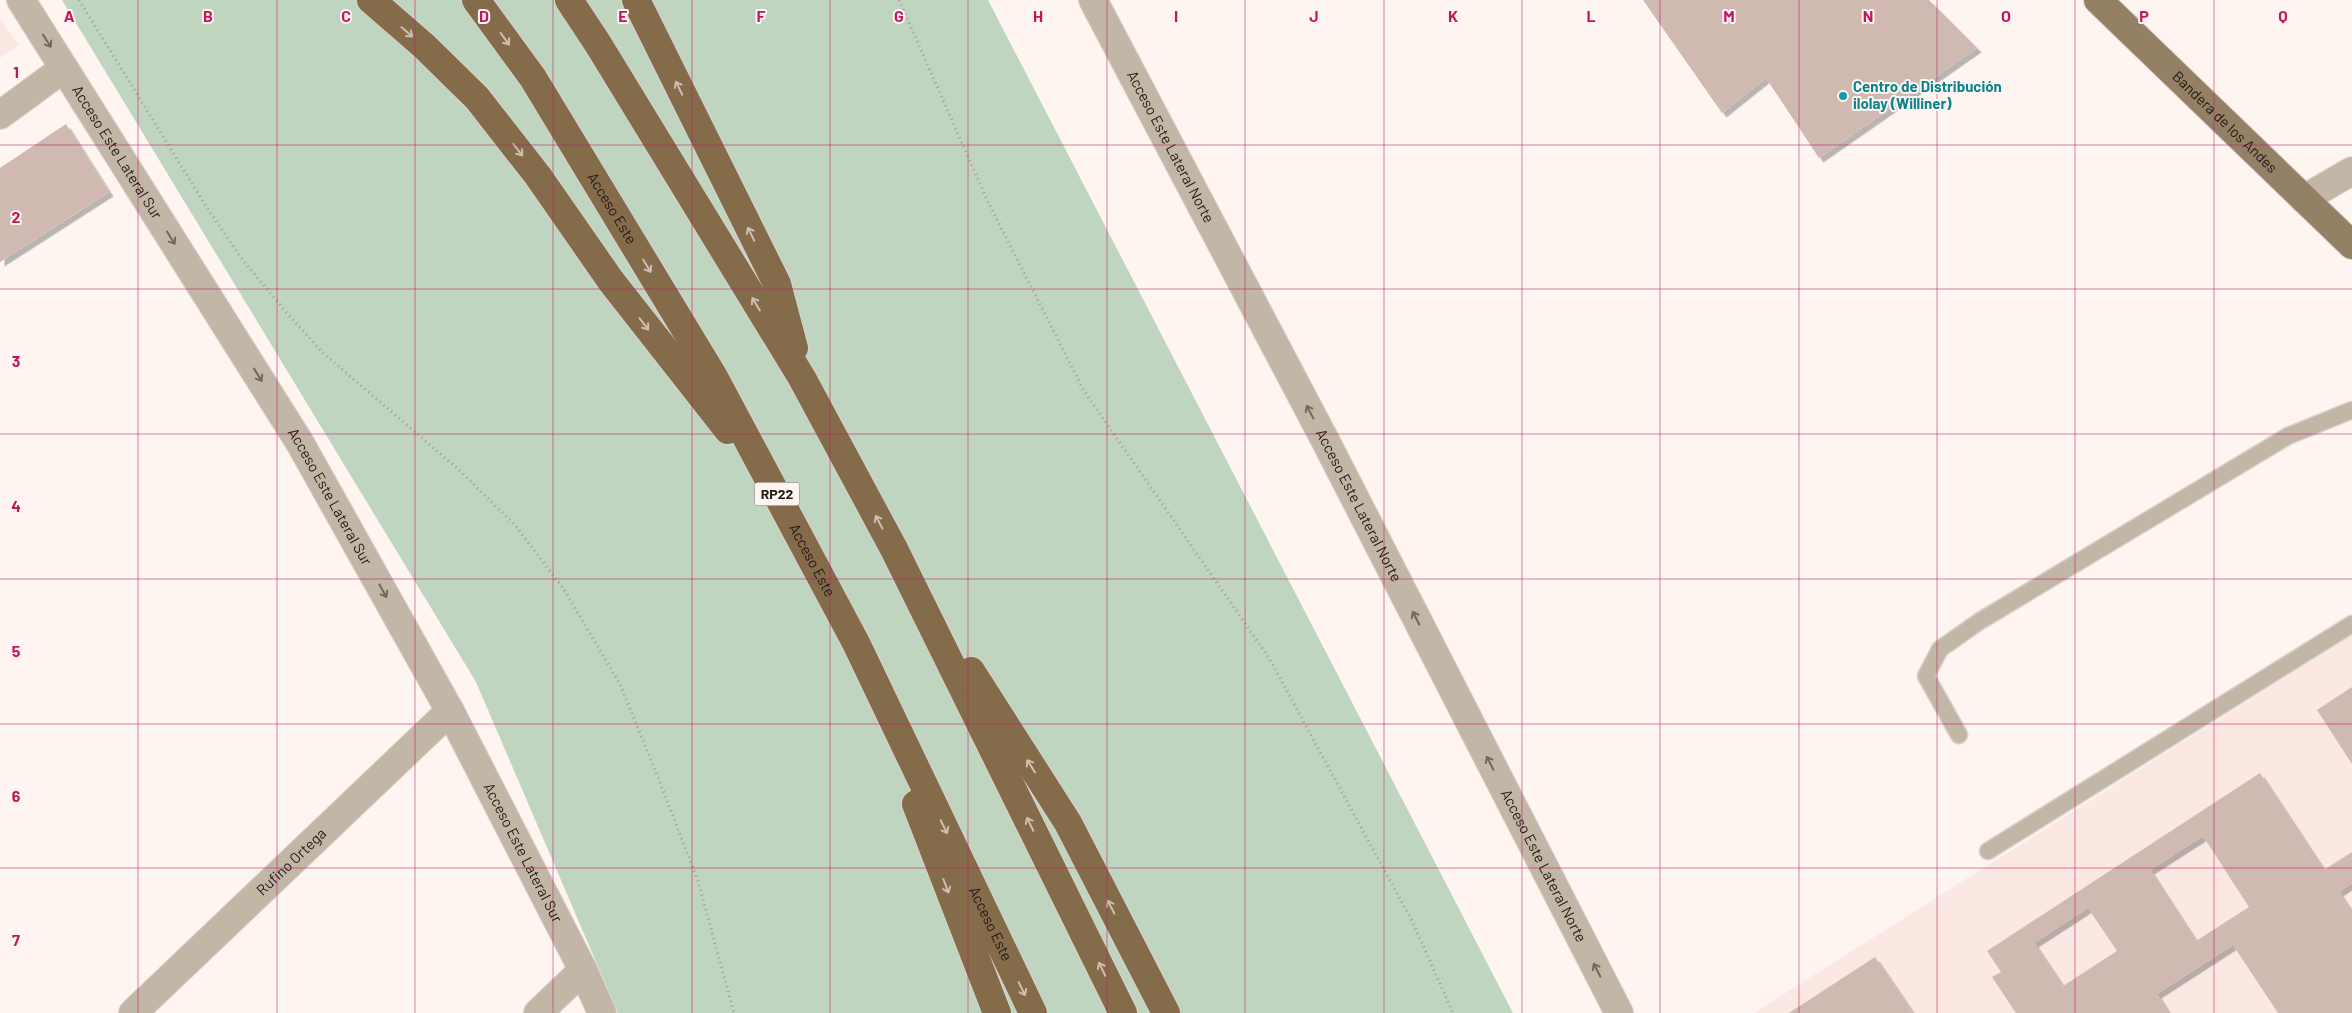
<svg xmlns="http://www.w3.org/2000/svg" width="2352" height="1013" viewBox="0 0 2352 1013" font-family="Barlow,sans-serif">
  <defs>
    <filter id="shadow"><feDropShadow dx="4.5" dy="4.5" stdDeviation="0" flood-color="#0004"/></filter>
  </defs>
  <rect width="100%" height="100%" fill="#fef5f1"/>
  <g fill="#fbe8e2">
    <path d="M0,19l19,26 -19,13z"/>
    <path d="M2352,635v378h-598z"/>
  </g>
  <path fill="#bfd5bf" d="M62,0h926l525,1013h-895l-142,-331z"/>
  <g fill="#cfb9b1" fill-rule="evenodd" filter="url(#shadow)">
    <path d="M1643,0h286l48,48 -158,110 -53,-80 -44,35z"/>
    <path d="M66,124l43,68 -109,70v-94z"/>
    <path d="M2352,687v77l-35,-54z"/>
    <path d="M2260,773l64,97 28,-18v31l-13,9 13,20v101h-74l-45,-68 -76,49 12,19h-153l-24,-36 9,-5 -14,-21zM2203,836l46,71 -53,34 -46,-71zM2088,908l29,43 -54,35 -29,-43z"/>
    <path d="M1875,957l38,56h-124z"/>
  </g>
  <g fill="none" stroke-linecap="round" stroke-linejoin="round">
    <defs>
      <g id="service">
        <path d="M1959,735l-33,-59 14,-27 40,-28 308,-185 64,-26"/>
        <path d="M1988,851l364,-227"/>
      </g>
      <g id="minor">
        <path d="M0,115l64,-47"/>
        <path id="s1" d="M133,1013l317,-302"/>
        <path d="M538,1013l45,-43"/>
      </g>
      <g id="tertiary">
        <path id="s2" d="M21,0l279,443 150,268 133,259 19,43"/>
        <path id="s3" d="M1093,0l232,440 294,573"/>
        <path d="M2304,199l48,-28"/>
      </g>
      <g id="primary">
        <path id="s4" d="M2098,0l254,245"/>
      </g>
      <g id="motorway">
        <path d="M371,0l53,46 53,52 61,78 73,105 117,149"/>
        <path id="s5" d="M476,0l57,78 181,299 142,266 177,370"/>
        <path d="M569,0l29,44 204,334 92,171 229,464"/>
        <path d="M636,0l141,284 17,64"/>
        <path d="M971,671l97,152 98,190"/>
        <path d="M916,804l81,209"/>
      </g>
    </defs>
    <use href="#service" stroke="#dad2ce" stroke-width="19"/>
    <use href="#minor" stroke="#dad2ce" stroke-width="30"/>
    <use href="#tertiary" stroke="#dad2ce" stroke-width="30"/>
    <use href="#primary" stroke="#dad2ce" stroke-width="30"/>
    <use href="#motorway" stroke="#dad2ce" stroke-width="30"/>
    <g stroke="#a39b97" stroke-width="3" stroke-dasharray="1 4" stroke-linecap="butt">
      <path d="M79,0l130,211 33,48 44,53 36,40 136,117 57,56 48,63 57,96 37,91 41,106 36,132"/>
      <path d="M899,0l89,202 96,189 185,267 143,263 41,92"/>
    </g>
    <use href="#service" stroke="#c2b6a7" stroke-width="16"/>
    <use href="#minor" stroke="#c2b6a7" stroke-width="28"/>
    <use href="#tertiary" stroke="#c2b6a7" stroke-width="28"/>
    <use href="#primary" stroke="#948064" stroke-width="28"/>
    <use href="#motorway" stroke="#846c4b" stroke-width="28"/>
  </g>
  <defs><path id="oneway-shaft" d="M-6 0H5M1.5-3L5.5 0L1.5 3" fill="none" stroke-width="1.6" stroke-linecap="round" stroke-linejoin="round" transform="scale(1.25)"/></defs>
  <g stroke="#cdbeaf">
    <use href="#oneway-shaft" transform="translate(407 32) rotate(41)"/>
    <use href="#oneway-shaft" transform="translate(505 39) rotate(54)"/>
    <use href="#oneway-shaft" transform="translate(679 88) rotate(-116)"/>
    <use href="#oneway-shaft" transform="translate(518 150) rotate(52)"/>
    <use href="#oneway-shaft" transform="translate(751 234) rotate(-116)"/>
    <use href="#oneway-shaft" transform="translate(647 266) rotate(59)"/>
    <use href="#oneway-shaft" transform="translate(756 304) rotate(-121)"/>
    <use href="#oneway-shaft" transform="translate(644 324) rotate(52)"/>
    <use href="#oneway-shaft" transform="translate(879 522) rotate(-118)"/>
    <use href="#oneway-shaft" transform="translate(1031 766) rotate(-122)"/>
    <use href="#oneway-shaft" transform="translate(1030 824) rotate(-116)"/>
    <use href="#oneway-shaft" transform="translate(944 827) rotate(64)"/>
    <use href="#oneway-shaft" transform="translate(946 886) rotate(69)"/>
    <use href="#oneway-shaft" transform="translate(1111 907) rotate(-117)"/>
    <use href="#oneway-shaft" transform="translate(1102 969) rotate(-116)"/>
    <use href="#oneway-shaft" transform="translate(1022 989) rotate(64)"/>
  </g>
  <g stroke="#71685e">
    <use href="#oneway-shaft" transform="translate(47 41) rotate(58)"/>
    <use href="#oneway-shaft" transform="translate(171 238) rotate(58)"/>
    <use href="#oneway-shaft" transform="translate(258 375) rotate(58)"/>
    <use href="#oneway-shaft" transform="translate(1310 412) rotate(-118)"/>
    <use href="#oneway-shaft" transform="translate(383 591) rotate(61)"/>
    <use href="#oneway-shaft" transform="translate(1416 618) rotate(-117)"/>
    <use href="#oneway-shaft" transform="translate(1490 763) rotate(-117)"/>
    <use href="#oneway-shaft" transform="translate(1597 970) rotate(-117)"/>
  </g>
  <path fill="none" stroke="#c2185b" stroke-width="1" stroke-opacity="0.55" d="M138,0v1013M277,0v1013M415,0v1013M553,0v1013M692,0v1013M830,0v1013M968,0v1013M1107,0v1013M1245,0v1013M1384,0v1013M1522,0v1013M1660,0v1013M1799,0v1013M1937,0v1013M2075,0v1013M2214,0v1013M0,145h2352M0,289h2352M0,434h2352M0,579h2352M0,724h2352M0,868h2352"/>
  <circle fill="#0f9aa8" stroke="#fef5f1" stroke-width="2" cx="1843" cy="96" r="5"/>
  <g text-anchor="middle" stroke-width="4" stroke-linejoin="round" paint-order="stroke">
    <rect fill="#fef5f1" stroke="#635b58" stroke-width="1" x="754.5" y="482.5" width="45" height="23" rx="4"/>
    <g font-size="14" font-weight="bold" fill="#201916">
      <text x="777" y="499">RP22</text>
    </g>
    <g font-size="15" font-weight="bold" fill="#0d838f" stroke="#fef5f1" text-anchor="start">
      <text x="1853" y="92">Centro de Distribución<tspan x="1853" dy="17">ilolay (Williner)</tspan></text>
    </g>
    <g font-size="15" fill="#201916" stroke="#fef5f1">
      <text dy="5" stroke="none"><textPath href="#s4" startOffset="176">Bandera de los Andes</textPath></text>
      <text dy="5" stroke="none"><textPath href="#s3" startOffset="166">Acceso Este Lateral Norte</textPath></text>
      <text dy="5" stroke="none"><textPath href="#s2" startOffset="180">Acceso Este Lateral Sur</textPath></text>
      <text dy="5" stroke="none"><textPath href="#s5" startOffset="249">Acceso Este</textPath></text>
      <text dy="5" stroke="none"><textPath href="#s2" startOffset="585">Acceso Este Lateral Sur</textPath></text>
      <text dy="5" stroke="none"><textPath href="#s3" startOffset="571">Acceso Este Lateral Norte</textPath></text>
      <text dy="5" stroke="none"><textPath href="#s5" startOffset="654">Acceso Este</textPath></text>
      <text dy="5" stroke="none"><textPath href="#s2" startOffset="990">Acceso Este Lateral Sur</textPath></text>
      <text dy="5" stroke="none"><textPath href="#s1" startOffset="219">Rufino Ortega</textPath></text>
      <text dy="5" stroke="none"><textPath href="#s3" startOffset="976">Acceso Este Lateral Norte</textPath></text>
      <text dy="5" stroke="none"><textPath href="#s5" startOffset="1059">Acceso Este</textPath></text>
    </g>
  </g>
  <g font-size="16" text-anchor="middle" font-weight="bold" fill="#c2185b" stroke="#fef5f1" stroke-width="4" stroke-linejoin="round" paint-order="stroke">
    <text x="69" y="22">A</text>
    <text x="208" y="22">B</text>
    <text x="346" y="22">C</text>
    <text x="484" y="22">D</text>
    <text x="623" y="22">E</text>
    <text x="761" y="22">F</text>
    <text x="899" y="22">G</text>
    <text x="1038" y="22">H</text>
    <text x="1176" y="22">I</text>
    <text x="1314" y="22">J</text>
    <text x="1453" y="22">K</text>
    <text x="1591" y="22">L</text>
    <text x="1729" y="22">M</text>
    <text x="1868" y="22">N</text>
    <text x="2006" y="22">O</text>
    <text x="2144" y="22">P</text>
    <text x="2283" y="22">Q</text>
    <text x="16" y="78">1</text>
    <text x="16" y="223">2</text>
    <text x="16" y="367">3</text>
    <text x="16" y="512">4</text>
    <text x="16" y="657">5</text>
    <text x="16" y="802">6</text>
    <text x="16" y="946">7</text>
  </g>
</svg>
